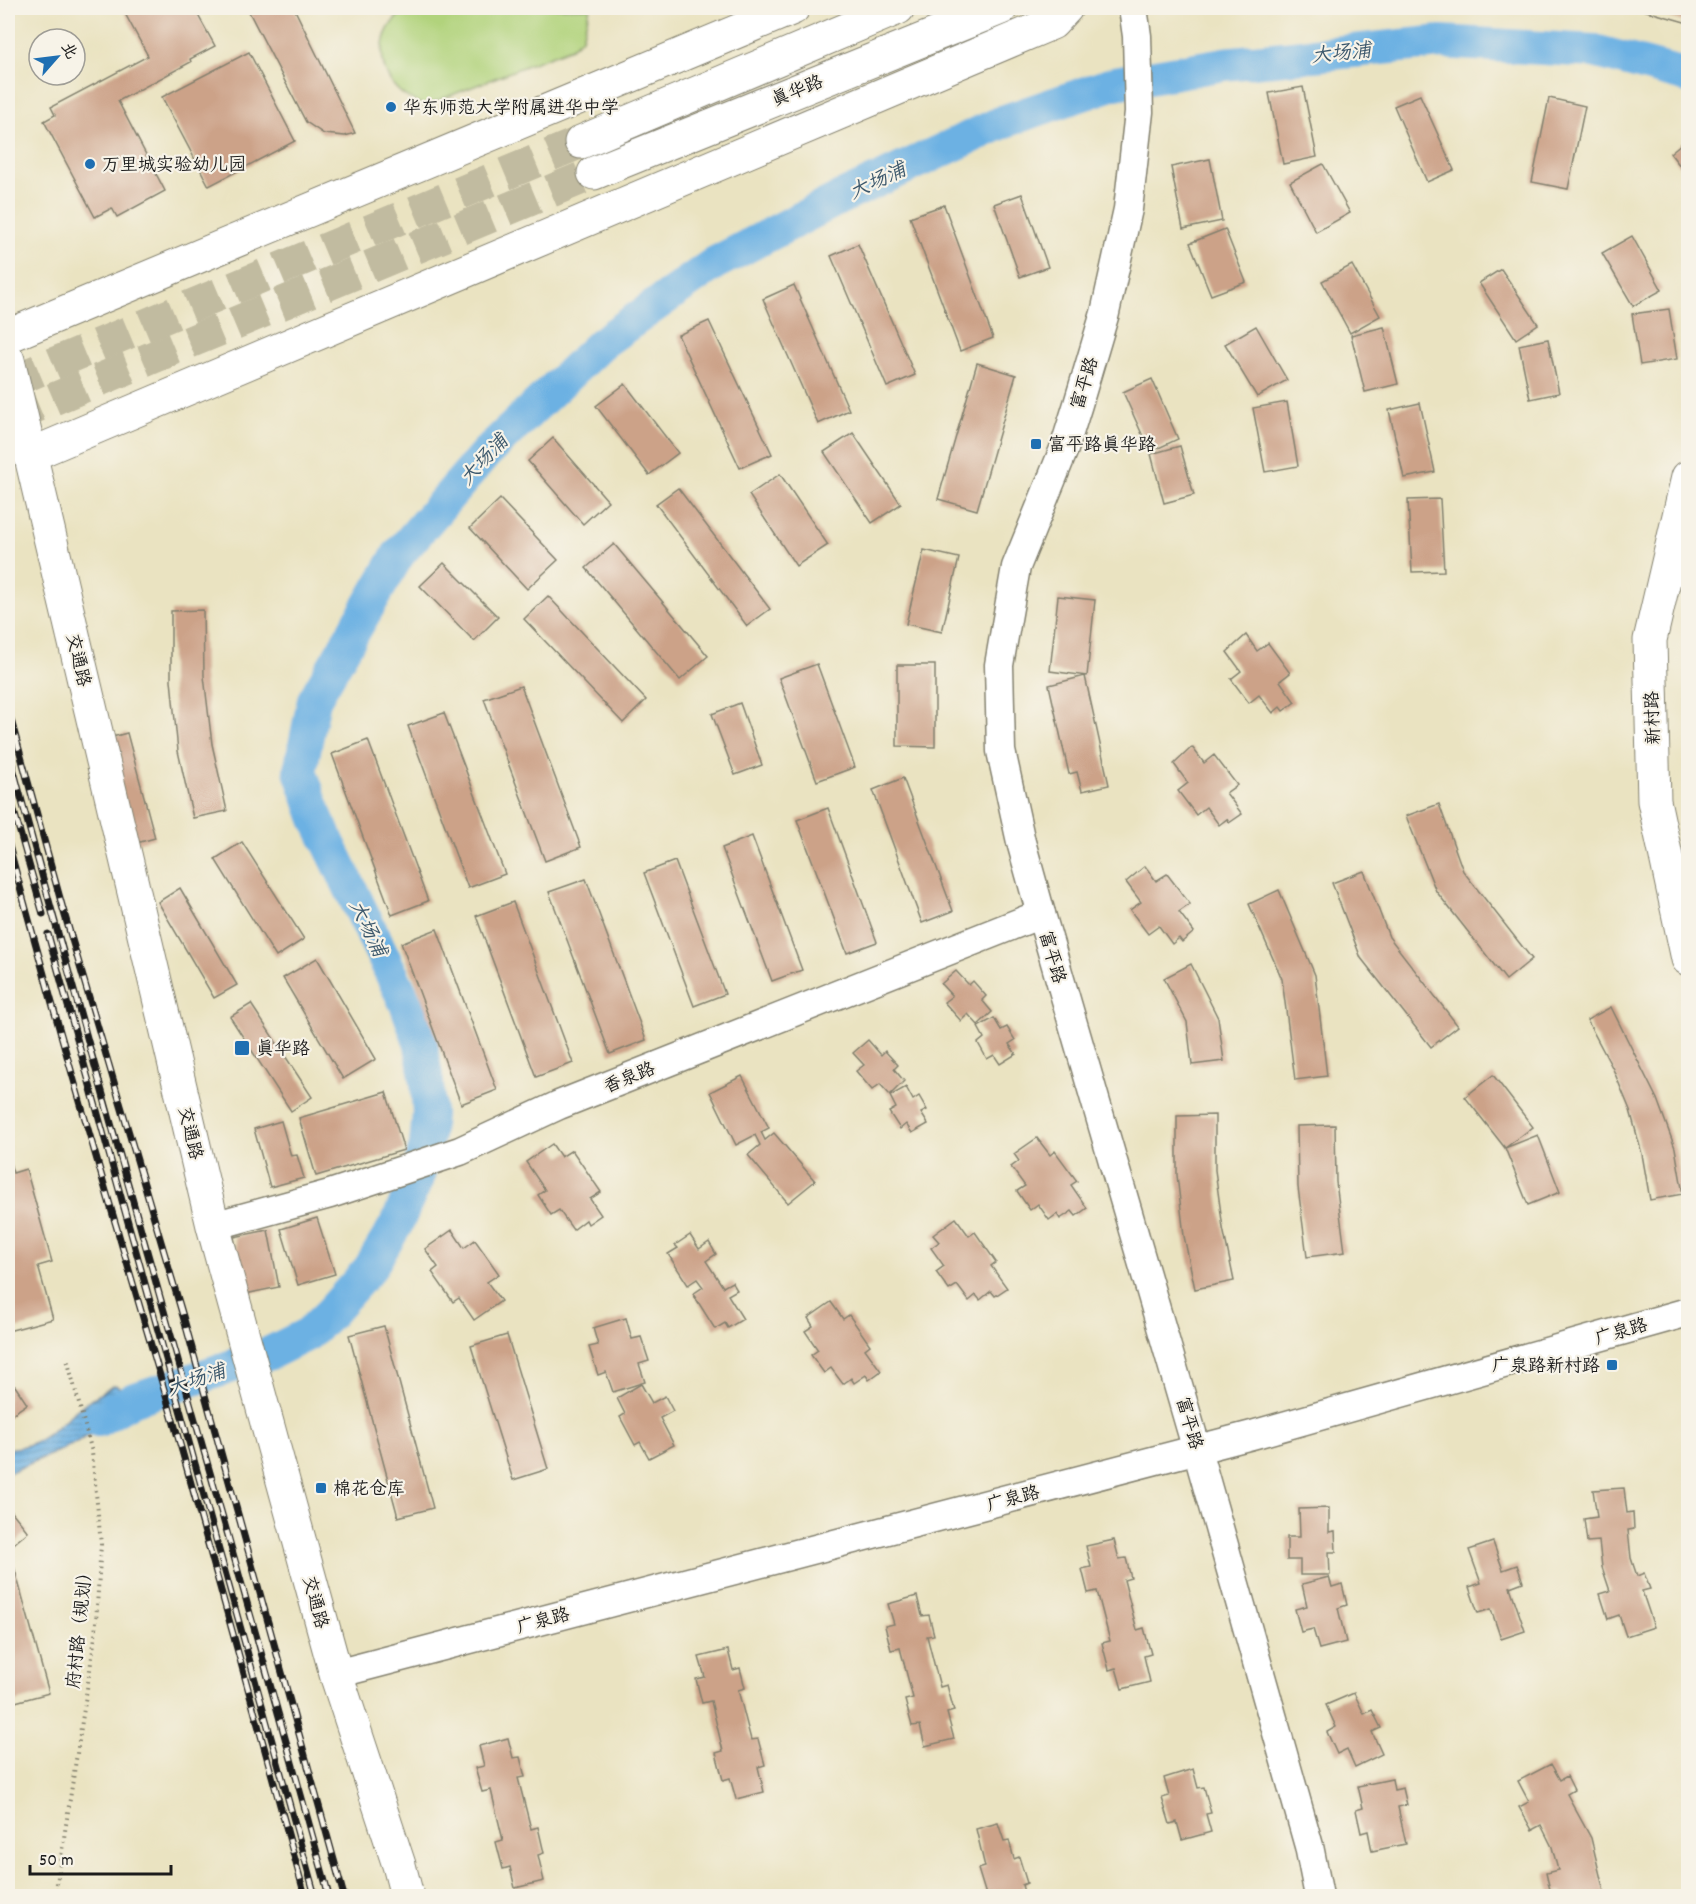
<svg xmlns="http://www.w3.org/2000/svg" width="1696" height="1904" viewBox="0 0 1696 1904" font-family="Dekko,'LXGW WenKai TC',sans-serif">
  <defs>
    <pattern id="water-rules" width="6" height="5" patternUnits="userSpaceOnUse" patternTransform="scale(1.5)"><rect width="6" height="5" fill="#6cb1e3"/><path d="M0 2.5h6" fill="none" stroke="#588fb7"/></pattern>
  </defs>
  <rect width="100%" height="100%" fill="#f7f3e8"/>
  <filter id="ink" filterUnits="userSpaceOnUse"><feTurbulence type="fractalNoise" baseFrequency=".0167" numOctaves="2"/><feDisplacementMap in="SourceGraphic" scale="12" xChannelSelector="R" yChannelSelector="G"/><feConvolveMatrix kernelMatrix="1 2 1 2 8 2 1 2 1" color-interpolation-filters="sRGB"/></filter>
  <filter id="wash" filterUnits="userSpaceOnUse"><feTurbulence type="fractalNoise" baseFrequency=".008" numOctaves="4" result="noise"/><feDisplacementMap in="SourceGraphic" scale="24" xChannelSelector="R" yChannelSelector="G"/><feGaussianBlur stdDeviation="1.35" result="paint"/><feColorMatrix in="noise" values="0 0 0 0 0 0 0 0 0 0 0 0 0 0 0 0 0 1.4 0 .05"/><feComposite in="paint" operator="in"/></filter>
  <g filter="url(#wash)">
    <rect width="100%" height="100%" fill="#eae3c1"/>
    <path fill="#b1d37b" stroke="#66784c" stroke-width="1.5" d="M412,8h178l-8,30 -11,10 -147,58c-8,-5 -18,-8 -24,-14 -28,-24 -22,-71 12,-84z"/>
    <path fill="url(#water-rules)" stroke="#446680" stroke-width="1.5" d="M115,1385l25,13 -23,23 -52,27 -57,25v-24c37,-4 44,-20 71,-41 11,-9 24,-16 36,-23z"/>
    <g fill="none" stroke-linecap="round" stroke-linejoin="round">
      <path stroke="#6cb1e3" stroke-width="34" d="M98,1420l34,-20 136,-46 40,-20 22,-21 40,-45 27,-45 21,-47 8,-31 3,-31 -2,-31 -6,-38 -14,-39 -90,-187 -17,-48 14,-71 84,-145 88,-102 116,-110 113,-80 127,-66 163,-76 110,-38 109,-19 217,-22 153,9 94,25"/>
    </g>
    <g id="blocks">
      <g fill="#cca288">
        <path d="M122,8h72l21,38 -25,13 1,3 -73,39 47,90 -48,26 -5,-9 -17,9 -51,-96 11,-6 -4,-8 97,-51z"/>
        <path d="M247,8h47l61,125 -10,3 -21,-2 -18,-12z"/>
        <path d="M1636,8h52v15z"/>
        <path d="M249,52l46,89 -86,45 -47,-89z"/>
        <path d="M1303,87l14,70 -34,7 -14,-71z"/>
        <path d="M1420,95l34,75 -27,12 -33,-76z"/>
        <path d="M1549,98l36,8 -17,83 -36,-7z"/>
        <path d="M1688,138v38l-18,-23z"/>
        <path d="M1210,159l12,62 -39,8 -12,-62z"/>
        <path d="M1323,164l27,49 -34,19 -26,-50z"/>
        <path d="M1022,194l26,73 -28,10 -26,-73z"/>
        <path d="M944,205l49,133 -33,13 -50,-134z"/>
        <path d="M1225,229l21,53 -35,13 -21,-52z"/>
        <path d="M1632,236l30,54 -29,16 -31,-53z"/>
        <path d="M858,244l57,131 -28,12 -56,-131z"/>
        <path d="M1352,265l28,51 -30,17 -28,-52z"/>
        <path d="M1501,269l37,55 -22,15 -37,-56z"/>
        <path d="M794,285l55,125 -31,14 -55,-125z"/>
        <path d="M1669,309l8,50 -37,6 -8,-51z"/>
        <path d="M709,321l63,133 -32,14 -62,-133z"/>
        <path d="M1256,326l31,54 -30,17 -32,-53z"/>
        <path d="M1384,327l14,57 -33,8 -14,-57z"/>
        <path d="M1548,339l11,54 -29,6 -11,-54z"/>
        <path d="M977,363l39,12 -39,135 -39,-11z"/>
        <path d="M1152,379l26,60 -28,13 -27,-60z"/>
        <path d="M625,384l53,69 -29,22 -53,-69z"/>
        <path d="M1287,402l11,64 -33,6 -12,-64z"/>
        <path d="M1420,403l15,69 -31,6 -15,-68z"/>
        <path d="M853,433l48,71 -29,19 -48,-71z"/>
        <path d="M553,438l55,63 -25,23 -55,-63z"/>
        <path d="M1180,446l14,49 -30,8 -13,-49z"/>
        <path d="M780,474l48,71 -32,21 -47,-71z"/>
        <path d="M678,488l92,121 -23,17 -91,-122z"/>
        <path d="M500,499l58,61 -31,29 -57,-61z"/>
        <path d="M1440,499l4,72 -32,1 -4,-72z"/>
        <path d="M614,544l94,112 -28,24 -94,-112z"/>
        <path d="M924,550l35,8 -17,74 -36,-8z"/>
        <path d="M444,563l54,54 -24,24 -54,-55z"/>
        <path d="M548,596l98,104 -23,23 -99,-104z"/>
        <path d="M1058,596l37,4 -8,76 -37,-5z"/>
        <path d="M203,610l1,66 8,68 15,67 -34,7 -15,-67 -7,-71v-69z"/>
        <path d="M1246,635l11,16 11,-8 22,30 -10,8 15,21 -12,9 -3,-4 -7,6 -14,-18 -10,8 -18,-24 10,-8 -14,-19z"/>
        <path d="M817,664l38,103 -38,14 -38,-103z"/>
        <path d="M897,665h38v82l-38,-1z"/>
        <path d="M1085,676l24,109 -27,6 -5,-19 -8,2 -20,-89z"/>
        <path d="M521,686l60,161 -36,14 -61,-162z"/>
        <path d="M740,703l22,62 -27,10 -23,-61z"/>
        <path d="M444,713l61,161 -37,14 -60,-162z"/>
        <path d="M127,733l28,105 -22,6 -28,-105z"/>
        <path d="M368,740l60,161 -36,14 -60,-161z"/>
        <path d="M1192,747l12,16 10,-8 23,30 -11,8 16,21 -13,9 -2,-4 -8,6 -13,-18 -10,8 -18,-24 10,-8 -14,-19z"/>
        <path d="M903,778l50,133 -31,12 -49,-133z"/>
        <path d="M1439,804l24,67 69,88 -26,21 -70,-89 -30,-75z"/>
        <path d="M828,808l49,134 -30,11 -50,-133z"/>
        <path d="M752,836l50,134 -30,11 -50,-133z"/>
        <path d="M242,842l62,97 -28,18 -61,-98z"/>
        <path d="M675,861l50,133 -31,12 -50,-133z"/>
        <path d="M1145,866l11,15 11,-7 23,30 -11,8 15,20 -12,10 -3,-4 -7,6 -13,-18 -11,8 -18,-24 11,-8 -15,-20z"/>
        <path d="M1364,871l25,66 69,89 -27,21 -70,-89 -29,-75z"/>
        <path d="M586,879l60,161 -36,14 -61,-162z"/>
        <path d="M180,888l57,97 -23,13 -56,-96z"/>
        <path d="M1279,890l36,85 12,101 -32,4 -13,-101 -33,-75z"/>
        <path d="M513,902l60,161 -37,14 -60,-161z"/>
        <path d="M437,929l60,161 -36,14 -60,-161z"/>
        <path d="M317,958l59,101 -33,20 -60,-101z"/>
        <path d="M1191,964l27,54 6,43 -32,4 -5,-43 -23,-44z"/>
        <path d="M956,971l13,14 4,-4 13,15 -4,4 10,12 -14,13 -10,-11 -7,7 -17,-19 8,-6 -11,-12z"/>
        <path d="M251,1004l61,93 -21,14 -61,-94z"/>
        <path d="M1611,1007l46,92 18,49 8,46 -33,6 -8,-46 -12,-44 -17,-41 -26,-49z"/>
        <path d="M994,1018l7,12 6,-3 8,13 -6,4 7,10 -16,10 -6,-9 -7,4 -9,-16 6,-5 -6,-11z"/>
        <path d="M868,1040l13,15 4,-4 13,14 -4,4 10,12 -14,14 -10,-11 -8,6 -16,-19 8,-6 -11,-12z"/>
        <path d="M1493,1075l40,52 -28,21 33,-13 22,57 -32,13 -23,-57 -40,-51z"/>
        <path d="M742,1076l27,52 -8,4 4,8 9,-7 41,48 -27,22 -40,-48 12,-10 -5,-10 -19,10 -26,-53z"/>
        <path d="M906,1087l7,13 6,-4 8,14 -6,3 7,11 -16,9 -6,-9 -6,5 -11,-17 7,-4 -6,-12z"/>
        <path d="M386,1092l18,58 -88,26 -17,-58z"/>
        <path d="M1215,1115v55l8,58 11,53 -39,8 -11,-53 -7,-61v-59z"/>
        <path d="M281,1121l10,35 6,-1 7,23 -34,9 -16,-58z"/>
        <path d="M1335,1125l1,57 9,70 -38,5 -9,-70 -1,-61z"/>
        <path d="M1037,1138l13,17 5,-4 22,30 -6,4 16,23 -11,8 -4,-5 -12,8 -3,-5 -8,6 -11,-16 -8,6 -13,-19 8,-5 -14,-19 8,-6 -5,-7z"/>
        <path d="M552,1144l9,13 11,-7 29,42 -11,7 11,16 -13,9 -2,-4 -13,10 -14,-20 -8,5 -13,-20 7,-5 -19,-28z"/>
        <path d="M8,1156l5,17 13,-4 26,93 -14,4 15,53 -45,12z"/>
        <path d="M317,1218l18,56 -37,11 -17,-56z"/>
        <path d="M956,1218l13,18 6,-4 21,30 -5,4 16,22 -12,8 -4,-5 -11,9 -4,-5 -7,6 -12,-16 -8,5 -13,-18 8,-6 -13,-18 8,-6 -6,-7z"/>
        <path d="M268,1230l11,57 -34,7 -11,-57z"/>
        <path d="M452,1230l12,18 11,-8 24,34 -12,8 14,19 -27,19 -15,-22 -6,4 -21,-30 6,-5 -13,-18z"/>
        <path d="M690,1235l9,14 10,-7 7,12 -10,7 17,26 9,-5 5,8 -9,5 15,24 -15,9 -3,-5 -10,6 -22,-35 10,-7 -6,-8 -9,6 -20,-31 10,-6 -3,-3z"/>
        <path d="M831,1302l12,17 6,-4 21,30 -5,4 16,22 -12,9 -3,-5 -12,8 -3,-5 -8,6 -12,-16 -7,5 -13,-18 7,-5 -13,-19 8,-5 -5,-8z"/>
        <path d="M626,1318l6,21 9,-2 8,24 -10,3 6,18 -32,10 -7,-20 -8,3 -9,-28 9,-2 -5,-17z"/>
        <path d="M384,1326l49,182 -35,9 -49,-182z"/>
        <path d="M507,1335l41,134 -35,11 -42,-134z"/>
        <path d="M641,1384l11,19 13,-7 8,15 -13,7 14,27 -25,13 -9,-16 -5,3 -15,-28 5,-3 -8,-16z"/>
        <path d="M15,1386l12,18 -19,13v-30z"/>
        <path d="M1624,1488l3,25 6,-1 1,17 -6,1 3,28 6,18 7,-3 6,16 -8,2 12,36 -28,9 -7,-21 -11,4 -8,-25 10,-3 -8,-24 -3,-26 -12,1 -3,-23 13,-2 -4,-27z"/>
        <path d="M8,1507l20,25 -18,15 -2,-2 41,148 -41,11z"/>
        <path d="M1329,1508v24l6,-1 1,21h-7l1,23h-30v-15h-13v-23h13l-1,-28z"/>
        <path d="M1114,1540l5,19 7,-1 5,20 -7,2 13,50 7,-2 7,26 -7,2 6,26 -28,7 -6,-21 -7,2 -7,-27 8,-2 -13,-50 -9,2 -6,-24 9,-2 -5,-21z"/>
        <path d="M1493,1542l10,28 14,-5 6,17 -13,5 15,44 -24,8 -10,-30 -13,4 -9,-26 12,-4 -12,-33z"/>
        <path d="M1329,1577l3,10 10,-3 5,21 -9,3 8,34 -27,7 -6,-20 -12,3 -6,-23 12,-3 -5,-22z"/>
        <path d="M917,1596l5,20 7,-1 5,20 -7,1 13,51 7,-2 7,26 -7,2 7,26 -29,7 -5,-21 -8,1 -7,-26 8,-2 -13,-50 -9,2 -6,-24 9,-2 -6,-20z"/>
        <path d="M728,1650l5,20 7,-2 5,20 -7,2 13,50 7,-1 7,26 -7,2 6,25 -28,7 -6,-21 -7,2 -7,-27 7,-2 -12,-50 -9,2 -6,-24 9,-2 -6,-20z"/>
        <path d="M1354,1693l10,21 8,-4 9,18 -9,4 10,22 -27,13 -8,-18 -10,5 -10,-22 9,-5 -10,-22z"/>
        <path d="M508,1738l5,20 7,-1 5,20 -7,1 13,51 7,-2 6,26 -6,2 6,26 -29,7 -5,-21 -7,2 -7,-27 7,-2 -12,-50 -9,2 -7,-24 9,-2 -5,-20z"/>
        <path d="M1551,1764l9,16 7,-4 7,14 -7,4 24,44 14,58h-41l-2,-5 -11,3 -5,-21 12,-3 -6,-23 -11,-22 -9,5 -13,-23 10,-5 -11,-21z"/>
        <path d="M1193,1769l5,19 6,-1 7,26 -5,1 5,18 -29,8 -5,-18 -7,2 -8,-26 7,-2 -5,-18z"/>
        <path d="M1392,1779l2,11 9,-2 4,17 -9,2 8,37 -34,7 -4,-20 -7,2 -5,-23 7,-2 -5,-22z"/>
        <path d="M998,1823l6,18 5,-1 5,19 5,-2 8,26 -5,2 3,11h-32l-1,-3 -6,2 -8,-26 7,-2 -9,-38z"/>
      </g>
    </g>
  </g>
  <g filter="url(#ink)">
    <use href="#blocks" fill-opacity="0" stroke="#83806e" stroke-width="1.5"/>
    <g fill="none" stroke-linecap="round" stroke-linejoin="round">
      <g stroke="#c1bba0" stroke-width="33" stroke-dasharray="33 16" stroke-linecap="butt">
        <path d="M8,383l573,-241"/>
        <path d="M8,418l586,-245"/>
      </g>
      <defs>
        <g id="minor">
          <path d="M1133,8l4,28 2,76 -11,97 -23,104 -27,91 -14,45 -48,118 -17,98 2,86 20,91 20,72 156,536 112,396 10,50"/>
          <path d="M213,1226l117,-32 130,-43 99,-46 482,-191"/>
          <path d="M336,1674l916,-239 436,-123"/>
        </g>
        <g id="major">
          <path d="M581,142l317,-134"/>
          <path d="M594,173l407,-165"/>
          <path d="M8,336l785,-328"/>
          <path d="M8,360l205,866 123,448 63,191 8,31"/>
          <path d="M30,455l1022,-432 14,-15"/>
          <path d="M1688,477l-38,163 4,161 34,158"/>
        </g>
      </defs>
      <use href="#minor" stroke="#83806e" stroke-width="31"/>
      <use href="#major" stroke="#83806e" stroke-width="35"/>
      <path stroke="#83806e" stroke-width="4" stroke-dasharray="1.5 4.5" stroke-linecap="butt" d="M55,1896l40,-259 6,-93 -9,-92 -25,-93"/>
      <use href="#minor" stroke="#fff" stroke-width="28"/>
      <use href="#major" stroke="#fff" stroke-width="33"/>
      <defs>
        <g id="rail">
          <path d="M8,709l55,200 122,414 159,573"/>
          <path d="M8,749c102,384 216,764 321,1147"/>
          <path d="M8,790l35,124"/>
          <path d="M8,842c54,204 115,406 174,609 42,148 82,297 123,445"/>
          <path d="M48,934l267,962"/>
        </g>
      </defs>
      <use href="#rail" stroke="#1c1c1c" stroke-width="7"/>
      <use href="#rail" stroke="#f7f3e8" stroke-width="4.5" stroke-dasharray="14" stroke-linecap="butt"/>
    </g>
  </g>
  <g fill="#1f6fb2" stroke="#f7f3e8" stroke-width="2">
    <circle cx="391" cy="107" r="6"/>
    <circle cx="90" cy="164" r="6"/>
    <rect x="1030" y="438" width="12" height="12" rx="3"/>
    <rect x="234" y="1040" width="16" height="16" rx="3"/>
    <rect x="1606" y="1359" width="12" height="12" rx="3"/>
    <rect x="315" y="1482" width="12" height="12" rx="3"/>
  </g>
  <g text-anchor="middle" stroke-width="4.5" stroke-linejoin="round" paint-order="stroke">
    <g font-size="18" fill="#1c1c1c" stroke="#f7f3e8">
      <text transform="translate(797 90) rotate(-22)" y="6">真华路</text>
      <text transform="translate(1084 383) rotate(-73)" y="6">富平路</text>
      <text transform="translate(79 660) rotate(77)" y="6">交通路</text>
      <text transform="translate(1652 718) rotate(-92)" y="6">新村路</text>
      <text transform="translate(1053 957) rotate(74)" y="6">富平路</text>
      <text transform="translate(629 1077) rotate(-22)" y="6">香泉路</text>
      <text transform="translate(191 1133) rotate(77)" y="6">交通路</text>
      <text transform="translate(1621 1331) rotate(-16)" y="6">广泉路</text>
      <text transform="translate(1190 1423) rotate(74)" y="6">富平路</text>
      <text transform="translate(1013 1498) rotate(-15)" y="6">广泉路</text>
      <text transform="translate(316 1602) rotate(75)" y="6">交通路</text>
      <text transform="translate(543 1620) rotate(-15)" y="6">广泉路</text>
      <text transform="translate(79 1626) rotate(-84)" y="6">府村路（规划）</text>
    </g>
    <g font-size="18" fill="#1c1c1c" stroke="#f7f3e8" text-anchor="start">
      <text x="403" y="113">华东师范大学附属进华中学</text>
      <text x="102" y="170">万里城实验幼儿园</text>
      <text x="1048" y="450">富平路真华路</text>
      <text x="256" y="1054">真华路</text>
      <text x="1600" y="1371" text-anchor="end">广泉路新村路</text>
      <text x="333" y="1494">棉花仓库</text>
    </g>
    <g font-size="20" font-style="italic" fill="#3c586c" stroke="#f7f3e8">
      <text transform="translate(1341 52) rotate(-6)" y="7">大场浦</text>
      <text transform="translate(877 180) rotate(-25)" y="7">大场浦</text>
      <text transform="translate(483 459) rotate(-47)" y="7">大场浦</text>
      <text transform="translate(369 928) rotate(64)" y="7">大场浦</text>
      <text transform="translate(196 1379) rotate(-19)" y="7">大场浦</text>
    </g>
  </g>
  <rect width="1696" height="1904" fill="none" stroke="#f7f3e8" stroke-width="30"/>
  <g transform="translate(57 57) rotate(62)"><circle r="28" fill="#f7f3e8" stroke="#9f9d96" stroke-width="1.5"/>
  <path d="M0-4.5L10 22L0 15L-10 22Z" fill="#1f6fb2"/>
  <text y="-9" font-size="16" font-weight="bold" text-anchor="middle" fill="#1c1c1c">北</text>
  </g>
  <path d="M30 1865v9h141v-9" fill="none" stroke="#1c1c1c" stroke-width="3"/>
  <text x="39" y="1865" font-size="18" fill="#1c1c1c" stroke="#f7f3e8" stroke-width="4.5" paint-order="stroke">50 m</text>
</svg>
